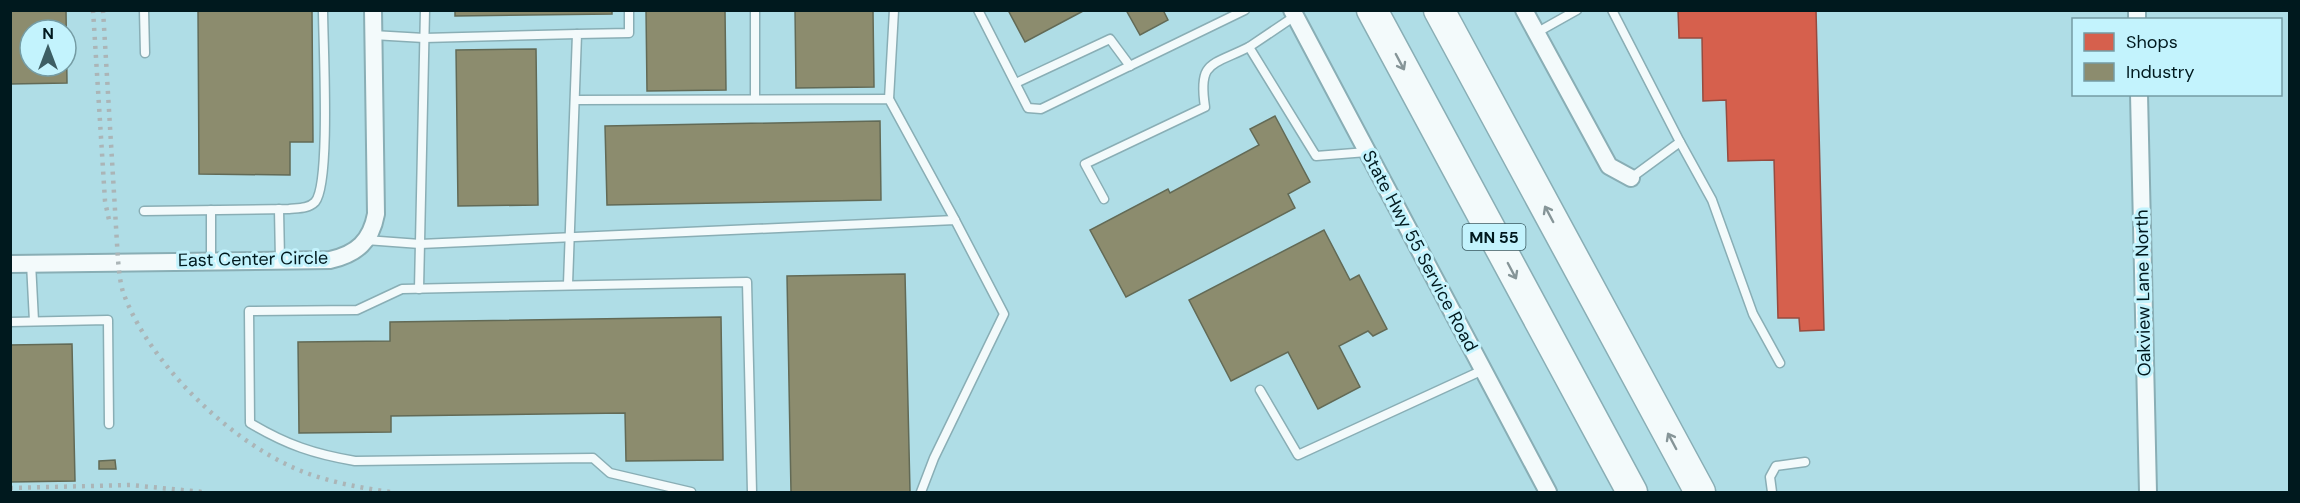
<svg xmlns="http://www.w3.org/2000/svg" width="2300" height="503" viewBox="0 0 2300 503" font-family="'DM Sans',sans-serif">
  <rect width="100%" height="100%" fill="#afdde6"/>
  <path fill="#d6604d" stroke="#964b3f" stroke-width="1.5" d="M1678,10h138l8,320 -24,1 -1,-13h-21l-4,-158 -46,1 -2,-61 -23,1 -1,-63h-23z"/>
  <g fill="#8c8c6e" stroke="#626a56" stroke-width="1.5" fill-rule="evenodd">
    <path d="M10,10h56l1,73 -57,1zM30,30h36v36h-36z"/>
    <path d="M198,10h114l1,132h-23v33l-91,-1z"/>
    <path d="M455,10h157v4l-157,2z"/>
    <path d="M646,10h79l1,80 -79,1z"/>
    <path d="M795,10h78l1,77 -78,1z"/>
    <path d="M1008,10h77l-60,32z"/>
    <path d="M1126,10h37l5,10 -28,15z"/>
    <path d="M536,49l2,156 -80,1 -2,-156z"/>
    <path d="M1275,116l35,66 -22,12 7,14 -169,89 -36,-67 78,-41 2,4 89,-48 -9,-16z"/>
    <path d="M880,121l1,79 -274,5 -2,-79z"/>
    <path d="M1324,230l26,50 9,-5 28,54 -14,7 -5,-5 -29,15 21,41 -42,22 -30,-57 -57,29 -42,-81z"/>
    <path d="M905,274l5,218h-119l-4,-216z"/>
    <path d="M721,317l2,143 -97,1 -1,-48 -234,3v16l-92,1 -1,-91 92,-1v-19z"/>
    <path d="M72,344l3,137 -65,1v-137z"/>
    <path d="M115,460l1,9h-17v-8z"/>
  </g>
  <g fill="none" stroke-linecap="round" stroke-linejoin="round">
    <defs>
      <g id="lane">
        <path d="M144,10l1,43"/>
        <path d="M755,10v88"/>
        <path d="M978,10l50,98 13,1 204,-99"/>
        <path d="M1612,10l68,132 -49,36"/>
        <path d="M1295,16l-46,31 67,109 51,-4"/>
        <path d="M1536,33l41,-23"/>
        <path d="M373,35l51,3 153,-4"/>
        <path d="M1016,83l94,-44 20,27"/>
        <path d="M889,99l5,-89"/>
        <path d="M575,100l314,-1 66,121"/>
        <path d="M1680,142l32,58 41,114 27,49"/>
        <path d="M1104,199l-19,-35 120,-57c-7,-46 6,-41 44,-60"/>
        <path d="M279,209l1,51"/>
        <path d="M144,211l145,-2c9,-1 19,0 26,-7 16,-18 8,-160 8,-192"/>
        <path d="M366,240l54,4 535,-24 49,94 -70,144 -13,34"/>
        <path d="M211,260v-50"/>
        <path d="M31,263l3,58"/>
        <path d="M568,284l9,-250 52,-1v-23"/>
        <path d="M419,289l6,-279"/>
        <path d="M10,322l98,-2 1,104"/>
        <path d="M1260,390l38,65 185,-85"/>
        <path d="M691,492l-81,-19 -17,-15 -238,3c-41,-7 -68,-16 -105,-38l-1,-112 108,-1 45,-21 345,-7 5,210"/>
        <path d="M1772,492l-2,-15 6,-11 29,-4"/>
      </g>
      <g id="street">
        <path d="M1292,10l256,482"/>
        <path d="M1524,10l85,156 22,12"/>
        <path d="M2137,10v10"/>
        <path d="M2139,94l9,398"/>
        <path d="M10,264l320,-4c27,-6 41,-19 46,-46l-3,-204"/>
      </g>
      <g id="highway">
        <path d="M1372,10l260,482"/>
        <path d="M1439,10l261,482"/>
      </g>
    </defs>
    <use href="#lane" stroke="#89aeb5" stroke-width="11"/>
    <use href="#street" stroke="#89aeb5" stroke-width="20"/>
    <use href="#highway" stroke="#89aeb5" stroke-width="33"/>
    <use href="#lane" stroke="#f3fafb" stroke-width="8"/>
    <use href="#street" stroke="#f3fafb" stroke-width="16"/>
    <use href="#highway" stroke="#f3fafb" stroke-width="30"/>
    <g stroke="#abb5b7" stroke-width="4.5" stroke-dasharray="3 6" stroke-linecap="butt">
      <path d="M93,10l12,191 4,19"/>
      <path d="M103,10l15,250c1,11 2,22 5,32 26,73 113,156 186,182 26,9 53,14 81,18"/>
      <path d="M10,488l120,-3 73,7"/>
    </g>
  </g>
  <defs><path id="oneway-shaft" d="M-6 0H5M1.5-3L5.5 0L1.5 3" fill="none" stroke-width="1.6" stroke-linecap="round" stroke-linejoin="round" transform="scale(1.5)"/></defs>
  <g stroke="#869598">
    <use href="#oneway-shaft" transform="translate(1400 62) rotate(62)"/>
    <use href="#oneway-shaft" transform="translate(1549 214) rotate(-118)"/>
    <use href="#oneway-shaft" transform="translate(1512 271) rotate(62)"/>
    <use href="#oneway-shaft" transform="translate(1672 441) rotate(-118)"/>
  </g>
  <g text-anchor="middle" stroke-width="6" stroke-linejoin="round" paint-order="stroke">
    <rect fill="#c3f3fd" stroke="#3a5a61" stroke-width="1.5" x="1462.5" y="224" width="63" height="26" rx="4.5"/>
    <g font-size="16" font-weight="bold" fill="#00191e">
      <text x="1494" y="243">MN 55</text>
    </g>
    <g font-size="18" fill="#00191e" stroke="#c3f3fd">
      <text transform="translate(1420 251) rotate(62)" y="6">State Hwy 55 Service Road</text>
      <text transform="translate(253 259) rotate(-1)" y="6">East Center Circle</text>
      <text transform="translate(2143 293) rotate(-91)" y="6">Oakview Lane North</text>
    </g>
  </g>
  <rect width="2300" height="503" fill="none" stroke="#00191e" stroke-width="24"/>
  <rect x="2072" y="18" width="210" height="78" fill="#c3f3fd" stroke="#759ca4" stroke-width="1.5"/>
  <rect x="2084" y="33" width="30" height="18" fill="#d6604d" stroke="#759ca4" stroke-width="1.5"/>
  <text x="2126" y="48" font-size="18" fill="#00191e">Shops</text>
  <rect x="2084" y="63" width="30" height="18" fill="#8c8c6e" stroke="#759ca4" stroke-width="1.5"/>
  <text x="2126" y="78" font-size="18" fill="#00191e">Industry</text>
  <g transform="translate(48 48)"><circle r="28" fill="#c3f3fd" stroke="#759ca4" stroke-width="1.5"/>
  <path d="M0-4.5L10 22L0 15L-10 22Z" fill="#3d5e64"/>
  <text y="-9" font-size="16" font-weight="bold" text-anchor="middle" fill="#00191e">N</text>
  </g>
</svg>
